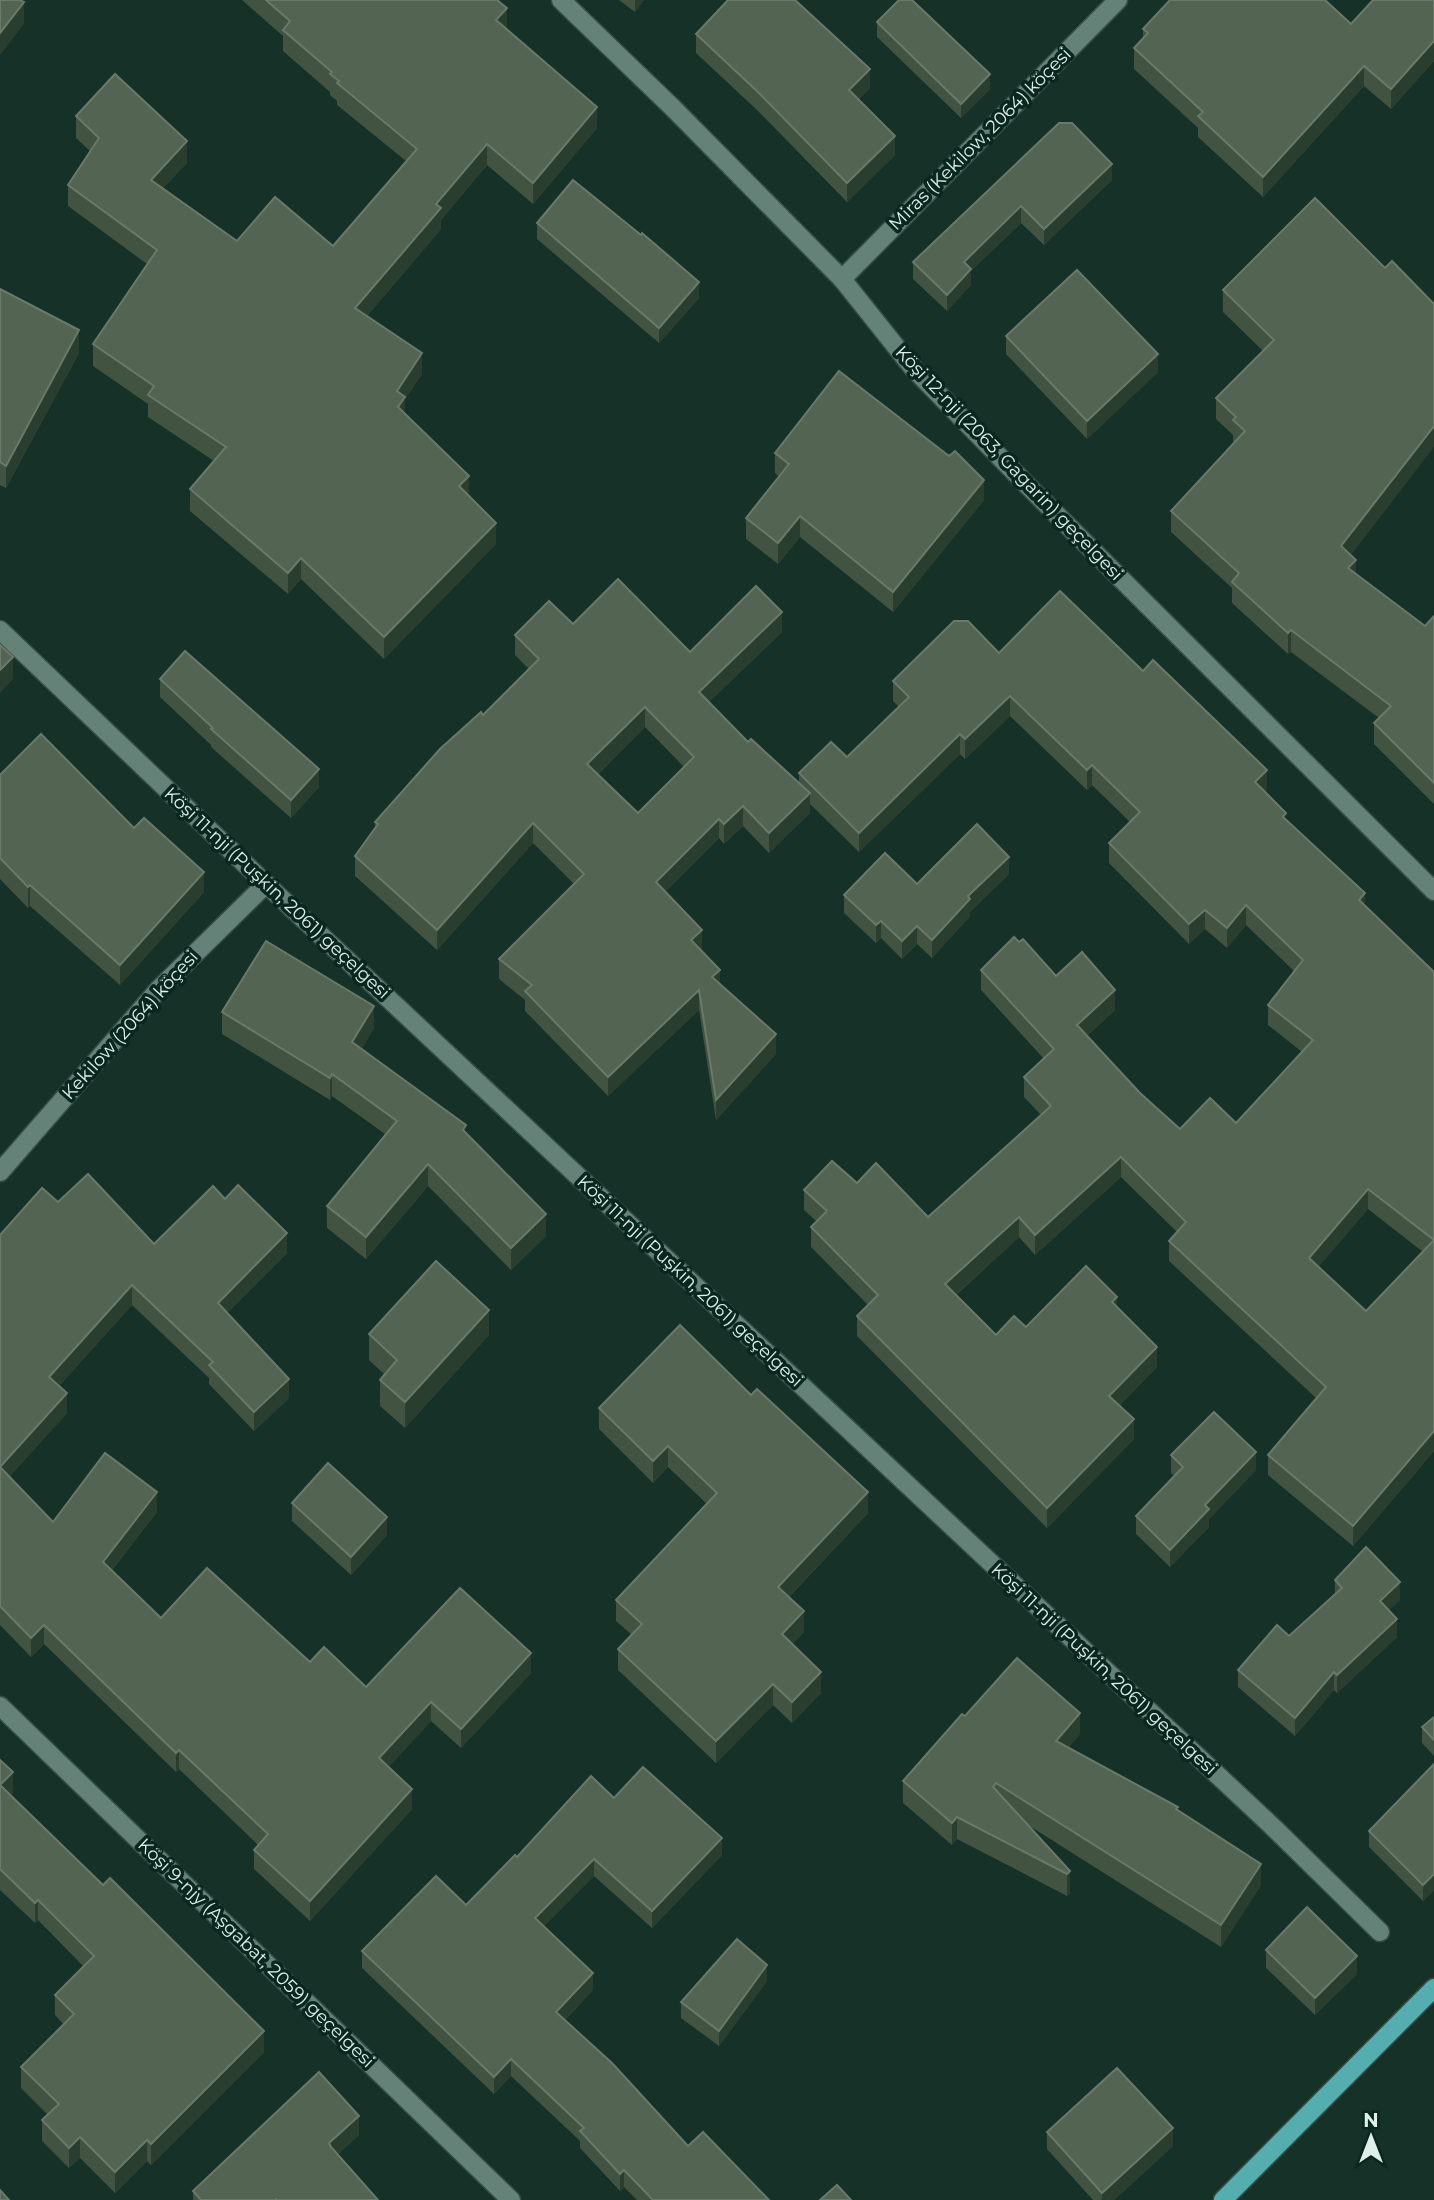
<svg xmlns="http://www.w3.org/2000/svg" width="1434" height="2200" viewBox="0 0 1434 2200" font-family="Montserrat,sans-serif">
  <rect width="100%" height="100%" fill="#153128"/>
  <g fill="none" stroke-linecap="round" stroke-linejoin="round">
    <defs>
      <g id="minor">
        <path d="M561,0l112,108 169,171 71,89 114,117 407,406"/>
        <path d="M842,279l276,-279"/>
        <path d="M0,630l266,254 1007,943 107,105"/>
        <path d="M0,1172l159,-183 107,-105"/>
        <path d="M0,1706l511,494"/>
      </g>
      <path id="major" d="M1223,2200l211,-212"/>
    </defs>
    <use href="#minor" stroke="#364c45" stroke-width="21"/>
    <use href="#major" stroke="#364c45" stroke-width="21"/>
    <use href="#minor" stroke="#648278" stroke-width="18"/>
    <use href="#major" stroke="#54aeaf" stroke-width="18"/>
  </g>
  <g fill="#425341" fill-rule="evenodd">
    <path d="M242,0h255l9,29 91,99 -64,76 -46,-39 -46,55v9l-74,87 55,58 -17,25v15l64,82 27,48 -112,115 -83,-80 -13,15 -98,-83v-22l24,-28 -66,-44v-13l-55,-38v-22l54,-80 -79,-58v-21l22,-34 -14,-13v-22l111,47 -24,25 74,53 96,5 73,-85 -69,-56v-4l-7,-6v-3l-47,-41v-15z"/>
    <path d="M619,0h25l-9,12z"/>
    <path d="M1434,0v61l-43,48 -27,-23 -101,111 -65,-60v-9l-64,-59v-21l9,-10v-9l208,-5z"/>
    <path d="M877,22l113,67 -29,29 -84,-81z"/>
    <path d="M696,34l174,54 -12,12 37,55 -48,47 -89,-91 -62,-58z"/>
    <path d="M1059,123l53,57 -68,65 -23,-22 -50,48v14l-24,26 -34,-32v-17z"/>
    <path d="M1315,198l36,357 5,19 69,52 9,-10v188l-60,-60v-21l5,-5 -88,-66 -3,2 -56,-51v-15l-61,-56v-21l63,-68 -1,-2v-6l-17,-16v-21l47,-47 -40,-39v-22z"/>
    <path d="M537,223l162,75 -40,45 -122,-104z"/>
    <path d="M0,289l79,64 -73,135 -6,-3z"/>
    <path d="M1006,336l152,36 -71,67 -81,-85z"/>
    <path d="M775,453l209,47 -91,112 -93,-75 -22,27 -32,-25v-21l33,-41 -4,-4z"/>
    <path d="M573,624l117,28 92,-20 -73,70 39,40 51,41v-10l48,-16 52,-50 -6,-6v-20l106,-28 268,137 -2,2 21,28 79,85 69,67v479l-81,95 -85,-71v-20l48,-57 -147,-137v-20l8,-9 -56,-55 -86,78 -16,-18 -63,58 40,40 121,-28 40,60 -38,39 15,33 -87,89 -190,-192v-20l11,-11 -57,-58v-20l5,-6 -12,-11v-20l53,-7 71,34 113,-102 -17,-18v-20l20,-18 -63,-69v-20l75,6 59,34 -28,26 53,57 40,36 56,-6 66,-71 -34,-27v-20l26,-34 -48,-46 -19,23 -22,-19 -16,15 -80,-81v-20l21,-21 -38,-37 -5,5 -77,-74 -45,43 -5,-5 -101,98 -49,-48v9l-41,40 -26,-27 -19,18 -5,-6 -54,54 37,57 -1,1 19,34 56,70 -60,66 -17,-110 -91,86 -83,-85v-11l-26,-21v-20l75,-75 -41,-41 -96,107 -82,-74v-20l20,-28v-6l154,-153 -14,-14v-20zM645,727l39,40 -46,46 -40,-39zM1368,1209l55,43 -57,59 -48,-44z"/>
    <path d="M160,679l159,108 -28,31 -80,-71v-2l-51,-48z"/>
    <path d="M0,775l134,53 70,64 -84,93 -90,-79 -2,2 -28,-29z"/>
    <path d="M1009,874l-39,38v4l-38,42 -15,-14 -15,15 -21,-21 -5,5 -32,-30v-18l73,-11z"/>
    <path d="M222,1012l152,16 -12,20 104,85 80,103 -35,34 -83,-84 -62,73 -39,-31v-22l58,-72 -53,-38 -2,4 -108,-66z"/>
    <path d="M225,1199l62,54 -60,60 62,85 -35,33 -45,-47v-6l-77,-73 -73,81 8,27 -58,64 44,45 104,-10 -45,58 49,48 149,44 56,25 165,-14 -70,75 -30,-27 -43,46 24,42 -102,112 -56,-52v-19l4,-5 -79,-76 -3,3 -132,-128 -13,13 -31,-32v-390l58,-33 96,42z"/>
    <path d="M369,1334l120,1 -84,93 -25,-22v-26l4,-6 -15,-14z"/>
    <path d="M599,1408l269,105 -79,84 15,35 -12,12 29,49 -29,30 -19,-18 -57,58 -98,-93v-21l14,-14 -16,-14v-21l91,-96 -39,-37 -15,16 -54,-54z"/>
    <path d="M1171,1455l85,15 -47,49v8l-39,40 -34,-33v-18l38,-40 -3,-3z"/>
    <path d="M292,1503l95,32 -36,40 -59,-54z"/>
    <path d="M1335,1580l65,20 -11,10 8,27 -60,56 -3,-3 -39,46 -57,-49v-17l51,-34 46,-41z"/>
    <path d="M965,1716l115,18 -12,14 110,62 83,75 -40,62 -193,-122 42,46v22l-3,3 -110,-57 -5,6 -49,-42v-22z"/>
    <path d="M1434,1717v39l-12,-13v-16z"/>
    <path d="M0,1760l13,33 -3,2 254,257 -113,113 -4,-4 -32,32 -35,-35 -11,10 -27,-27v-21l6,-5 -27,-27v-21l43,-42 -9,-10v-20l28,-29 -45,-46 -3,3 -35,-33z"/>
    <path d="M1434,1764v126l-11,11 -54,-54v-16z"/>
    <path d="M614,1798l108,57 -70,73 -58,-52 -50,50 49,64 -28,30 123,126 81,54h-132l-13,-13 -4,4 -40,-43v-7l-69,-65 -17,18 -132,-126v-17l104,-46 51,-48z"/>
    <path d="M1266,1950l91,24 -42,41 -49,-47z"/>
    <path d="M767,1981l-48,65 -38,-28v-16z"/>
    <path d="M1047,2132l126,14 -59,54h-21l-46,-51z"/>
    <path d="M359,2135l-21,19 40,46h-185v-9z"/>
  </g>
  <g fill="#293e2f">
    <path d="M635,0h9l-9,12z"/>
    <path d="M24,2v22l-24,31v-22z"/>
    <path d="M507,8v21l-11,-9z"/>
    <path d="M1434,41v20l-43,48v-20z"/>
    <path d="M1364,66v20l-101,111v-20z"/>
    <path d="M870,69v19l-21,21v-19z"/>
    <path d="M990,74v15l-29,29v-14z"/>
    <path d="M597,107v21l-64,76v-21z"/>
    <path d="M895,136v19l-48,47v-19z"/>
    <path d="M187,141v22l-36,38v-21z"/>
    <path d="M487,144v21l-46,55v9l-86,101v-22l81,-104z"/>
    <path d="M1112,164v16l-68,65v-16z"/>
    <path d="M1021,206v17l-50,48v14l-24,26v-16l17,-33z"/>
    <path d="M699,282v16l-40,45v-15z"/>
    <path d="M79,330v23l-73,135v-22z"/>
    <path d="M422,353v21l-17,25v19l-7,10 -1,-37z"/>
    <path d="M1158,354v18l-71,67v-18z"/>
    <path d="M1434,426v21l-93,121v-22z"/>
    <path d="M469,476v22l-10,-12z"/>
    <path d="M984,480v20l-91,112v-20z"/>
    <path d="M800,516v21l-22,27v-21z"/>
    <path d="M496,523v21l-112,115v-22z"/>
    <path d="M301,558v21l-13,15v-21z"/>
    <path d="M1356,560v21l-8,-13z"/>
    <path d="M782,612v20l-83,80v-20z"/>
    <path d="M1291,630v22l-3,2v-21z"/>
    <path d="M13,657v22l-13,14v-23z"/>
    <path d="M1010,696v20l-45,43v-20z"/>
    <path d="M645,707v20l-58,57v-20z"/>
    <path d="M960,734v20l-101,98v-19z"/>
    <path d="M1092,765v20l-5,5v-20z"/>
    <path d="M319,769v18l-28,31v-18z"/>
    <path d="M1267,770v20l-12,12v-20z"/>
    <path d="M810,793v20l-41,40v-20z"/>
    <path d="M743,806v20l-19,18v-20z"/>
    <path d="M719,819v19l-63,63v-19z"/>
    <path d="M533,823v20l-96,107v-20z"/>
    <path d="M1009,857v17l-39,38v4l-38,42v-18l36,-44z"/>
    <path d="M204,872v20l-84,93v-20z"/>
    <path d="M30,885v21l-2,2v-21z"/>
    <path d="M1365,893v20l-6,-13z"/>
    <path d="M1246,905v20l-19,23v-20z"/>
    <path d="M1205,910v19l-16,15v-20z"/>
    <path d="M881,921v17l-5,5v-18z"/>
    <path d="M917,926v18l-15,15v-18z"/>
    <path d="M702,930v19l-11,11v-20z"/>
    <path d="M720,970v20l-8,-13z"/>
    <path d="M699,990v20l-91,86v-19z"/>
    <path d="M1115,990v20l-38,35v-20z"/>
    <path d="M374,1006v22l-22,36v-22z"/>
    <path d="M776,1034v20l-60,66v-20z"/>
    <path d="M332,1074v22l-2,4v-22z"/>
    <path d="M1121,1157v20l-86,78v-20z"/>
    <path d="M428,1164v22l-62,73v-22z"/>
    <path d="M1368,1189v20l-59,69v-20z"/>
    <path d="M546,1214v22l-35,34v-22z"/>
    <path d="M1019,1217v20l-74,67v-20z"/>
    <path d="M287,1233v20l-69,69v-19z"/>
    <path d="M132,1285v20l-83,92v-20z"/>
    <path d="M1117,1297v20l-5,-15z"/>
    <path d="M489,1310v25l-84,93v-26z"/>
    <path d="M1157,1347v20l-48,49v-20z"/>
    <path d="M289,1379v19l-35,33v-19z"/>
    <path d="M67,1393v20l-67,74v-20z"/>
    <path d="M1134,1419v20l-87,89v-20z"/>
    <path d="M1434,1431v20l-81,95v-20z"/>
    <path d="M668,1446v21l-15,16v-22z"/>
    <path d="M1256,1452v18l-47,49v8l-39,40v-17l35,-45z"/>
    <path d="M157,1492v20l-54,69v-19z"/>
    <path d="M868,1492v21l-90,95v-21z"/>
    <path d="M387,1517v18l-36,40v-18z"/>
    <path d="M1400,1582v18l-20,19v-18z"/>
    <path d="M804,1611v21l-22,23v-21z"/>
    <path d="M1397,1619v18l-60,56v-18z"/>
    <path d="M44,1625v19l-13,13v-19z"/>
    <path d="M531,1653v20l-70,75v-19z"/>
    <path d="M821,1672v21l-29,30v-21z"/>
    <path d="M1334,1672v18l-39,46v-18z"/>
    <path d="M773,1684v21l-57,58v-22z"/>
    <path d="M431,1702v19l-52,57v-20z"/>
    <path d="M1080,1713v21l-24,29v-22z"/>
    <path d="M179,1750v19l-3,3v-19z"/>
    <path d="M13,1772v21l-13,13v-21z"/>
    <path d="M412,1789v20l-102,112v-20z"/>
    <path d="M957,1817v22l-5,6v-22z"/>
    <path d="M722,1838v17l-70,73v-17z"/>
    <path d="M594,1859v17l-59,59v-17z"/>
    <path d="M1261,1864v21l-40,62v-22z"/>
    <path d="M1070,1871v22l-3,3v-22z"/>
    <path d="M1434,1874v16l-11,11v-16z"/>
    <path d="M38,1900v20l-3,3v-20z"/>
    <path d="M1357,1956v18l-42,41v-17z"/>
    <path d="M767,1965v16l-48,65v-15z"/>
    <path d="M593,1973v17l-37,39v-17z"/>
    <path d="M264,2031v21l-113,113v-21z"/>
    <path d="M511,2059v17l-17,18v-17z"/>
    <path d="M359,2116v19l-30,27v-19z"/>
    <path d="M1173,2128v18l-59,54h-12v-7z"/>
    <path d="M80,2137v21l-11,10v-20z"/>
    <path d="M147,2140v21l-32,32v-21z"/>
    <path d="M624,2170v17l-4,4v-17z"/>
  </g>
  <g fill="#536453" stroke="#69796a" stroke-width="2" fill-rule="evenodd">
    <path d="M0,0h20l4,2 -24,31z"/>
    <path d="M266,0h231l10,8 -11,12 101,87 -64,76 -46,-39 -51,60 5,4 -86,100 67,45 -25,38 8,6 -7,10 71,69 -10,10 37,37 -112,114 -83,-79 -13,15 -98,-84 36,-42 -78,-52 6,-9 -61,-42 64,-94 -89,-65 31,-47 -23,-22 39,-42 72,67 -36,39 86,61 38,-44 58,49 84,-97 -80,-66 2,-2 -9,-7 2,-2 -49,-42 7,-9z"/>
    <path d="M728,0h67l75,69 -21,21 46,46 -48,47 -89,-91 -62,-58z"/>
    <path d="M899,0h13l78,74 -29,30 -84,-82z"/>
    <path d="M1170,0h155l26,24 22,-24h61v41l-43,48 -27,-23 -101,111 -65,-61 5,-4 -69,-64 14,-15 -5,-4z"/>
    <path d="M1059,123h13l40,41 -68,65 -23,-23 -57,56 7,7 -24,26 -34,-33z"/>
    <path d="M573,180l68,55 1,-2 57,49 -40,46 -122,-105z"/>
    <path d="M1315,198l70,70 7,-7 42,43v122l-93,120 15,14 -8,8 77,58 9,-10v167l-60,-60 17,-17 -100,-76 -3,3 -56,-51 7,-9 -68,-62 74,-80 -12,-11 3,-3 -20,-19 58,-58 -51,-50z"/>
    <path d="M1077,270l81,84 -71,67 -81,-85z"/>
    <path d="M0,289l79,41 -73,136 -6,-4z"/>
    <path d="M839,371l110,85 6,-5 29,29 -91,112 -93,-76 -22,27 -32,-25 43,-54 -14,-11z"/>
    <path d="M618,579l72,73 66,-66 26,26 -83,80 49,50 3,-3 59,54 -41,40 -26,-27 -19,18 -5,-5 -63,63 46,48 -11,10 29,30 -8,7 64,57 -60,66 -17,-110 -91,87 -83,-86 7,-6 -33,-26 85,-85 -51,-51 -96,107 -82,-74 23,-32 -3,-2 65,-73 41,-37 2,3 56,-56 -24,-24 34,-34 24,23zM645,707l49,50 -56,56 -51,-49z"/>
    <path d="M1060,591l83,80 10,-11 114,110 -12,12 31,31 -3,4 82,76 -6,7 75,72v459l-81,95 -85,-71 58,-68 -157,-146 17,-19 -65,-65 -86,78 -16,-18 -74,67 51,51 18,-19 12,11 60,-61 31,31 -5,5 45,45 -48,49 25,23 -87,89 -190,-192 21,-21 -67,-68 16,-16 -23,-21 28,-29 25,22 19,-20 52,54 123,-111 -27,-29 30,-28 -73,-79 33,-33 5,5 4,-3 33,37 26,-24 33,38 -38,35 63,68 40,36 30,-31 26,25 77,-83 -45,-35 35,-45 -57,-55 -19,23 -22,-18 -16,14 -80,-81 31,-31 -48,-47 -5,5 -77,-74 -45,43 -5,-5 -101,99 -60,-60 32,-31 16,15 62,-60 -16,-16 61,-60h14l31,32zM1368,1189l66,51 -68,71 -57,-53z"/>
    <path d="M0,645l13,12 -13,13z"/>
    <path d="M185,651l134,118 -28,31 -80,-71 2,-1 -53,-49z"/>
    <path d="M41,734l93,94 10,-10 60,54 -84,93 -90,-80 -2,2 -28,-29v-83z"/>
    <path d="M977,824l32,33 -41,39 2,3 -38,41 -15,-14 -15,15 -21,-20 -5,4 -32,-30 41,-42 32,31z"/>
    <path d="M266,941l108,65 -22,36 114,83 -3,5 83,84 -35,34 -83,-84 -62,73 -39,-31 70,-85 -65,-47 -2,4 -108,-66z"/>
    <path d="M88,1174l66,70 59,-58 12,13 13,-14 49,48 -69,70 71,76 -35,33 -45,-47 4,-3 -81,-77 -83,92 18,16 -67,74 53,55 52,-69 52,39 -54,70 58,56 46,-50 103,94 14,-15 42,40 94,-99 71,65 -70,76 -30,-27 -52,56 33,31 -102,112 -56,-51 14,-16 -89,-84 -3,3 -132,-128 -13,13 -31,-32v-371l42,-47 16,14z"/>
    <path d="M436,1261l53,49 -84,92 -25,-22 17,-20 -28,-26z"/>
    <path d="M680,1325l71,70 6,-6 111,103 -90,95 26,24 -22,23 39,38 -29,30 -19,-18 -57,57 -98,-92 24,-25 -26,-24 101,-107 -49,-47 -15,15 -54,-53z"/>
    <path d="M1214,1412l42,40 -51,53 4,4 -39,41 -34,-34 47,-49 -12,-12z"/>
    <path d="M328,1463l59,54 -36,40 -59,-54z"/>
    <path d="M1366,1547l34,35 -20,19 17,18 -60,56 -3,-3 -39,46 -57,-48 39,-45 12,11 53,-48 -7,-8z"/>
    <path d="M1017,1658l63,55 -24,28 122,66 -2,2 85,55 -40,61 -225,-142 -3,4 77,84 -3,3 -110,-57 -5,6 -49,-42 59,-67 3,2z"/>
    <path d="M1434,1717v23l-12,-13z"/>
    <path d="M0,1760l13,12 -13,13z"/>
    <path d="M1434,1764v110l-11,11 -54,-54z"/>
    <path d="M643,1767l79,71 -70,73 -58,-52 -59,59 58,55 -37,39 56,51 76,83 15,-14 66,68h-116l-29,-30 -4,4 -40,-43 4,-3 -73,-69 -17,18 -132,-126 74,-75 30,29 49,-50 2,2 74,-81 23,22z"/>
    <path d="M0,1785l103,100 7,-7 154,153 -113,113 -4,-4 -32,32 -35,-35 -11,11 -27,-28 17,-16 -38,-37 53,-53 -19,-19 39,-39 -56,-56 -3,3 -35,-34z"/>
    <path d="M1307,1907l50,49 -42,42 -49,-48z"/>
    <path d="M737,1939l30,26 -48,66 -38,-29z"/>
    <path d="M1117,2068l56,60 -71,65 -55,-61z"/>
    <path d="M319,2072l40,44 -30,27 2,4 47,53h-101l-1,-1 -1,1h-74l-8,-9z"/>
    <path d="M837,2185l14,15h-31z"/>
    <path d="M0,2190l9,10h-9z"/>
  </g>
  <g text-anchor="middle" stroke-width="7" stroke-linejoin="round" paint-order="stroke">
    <g font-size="18" fill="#dfefe9" stroke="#0a271f">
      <text transform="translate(980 139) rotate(-45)" y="6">Miras (Kekilow, 2064) köçesi</text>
      <text transform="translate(1009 463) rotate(46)" y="6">Köşi 12-nji (2063, Gagarin) geçelgesi</text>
      <text transform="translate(277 893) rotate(43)" y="6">Köşi 11-nji (Puşkin, 2061) geçelgesi</text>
      <text transform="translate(130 1025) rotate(-48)" y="6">Kekilow (2064) köçesi</text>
      <text transform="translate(690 1281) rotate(43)" y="6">Köşi 11-nji (Puşkin, 2061) geçelgesi</text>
      <text transform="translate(1104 1669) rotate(43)" y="6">Köşi 11-nji (Puşkin, 2061) geçelgesi</text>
      <text transform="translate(256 1953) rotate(44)" y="6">Köşi 9-njy (Aşgabat, 2059) geçelgesi</text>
    </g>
  </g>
  <g transform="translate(1371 2137)" stroke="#0a271f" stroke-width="5" paint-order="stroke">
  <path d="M0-5L12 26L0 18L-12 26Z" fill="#dfefe9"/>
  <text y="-10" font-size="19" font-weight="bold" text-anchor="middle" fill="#dfefe9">N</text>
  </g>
</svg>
